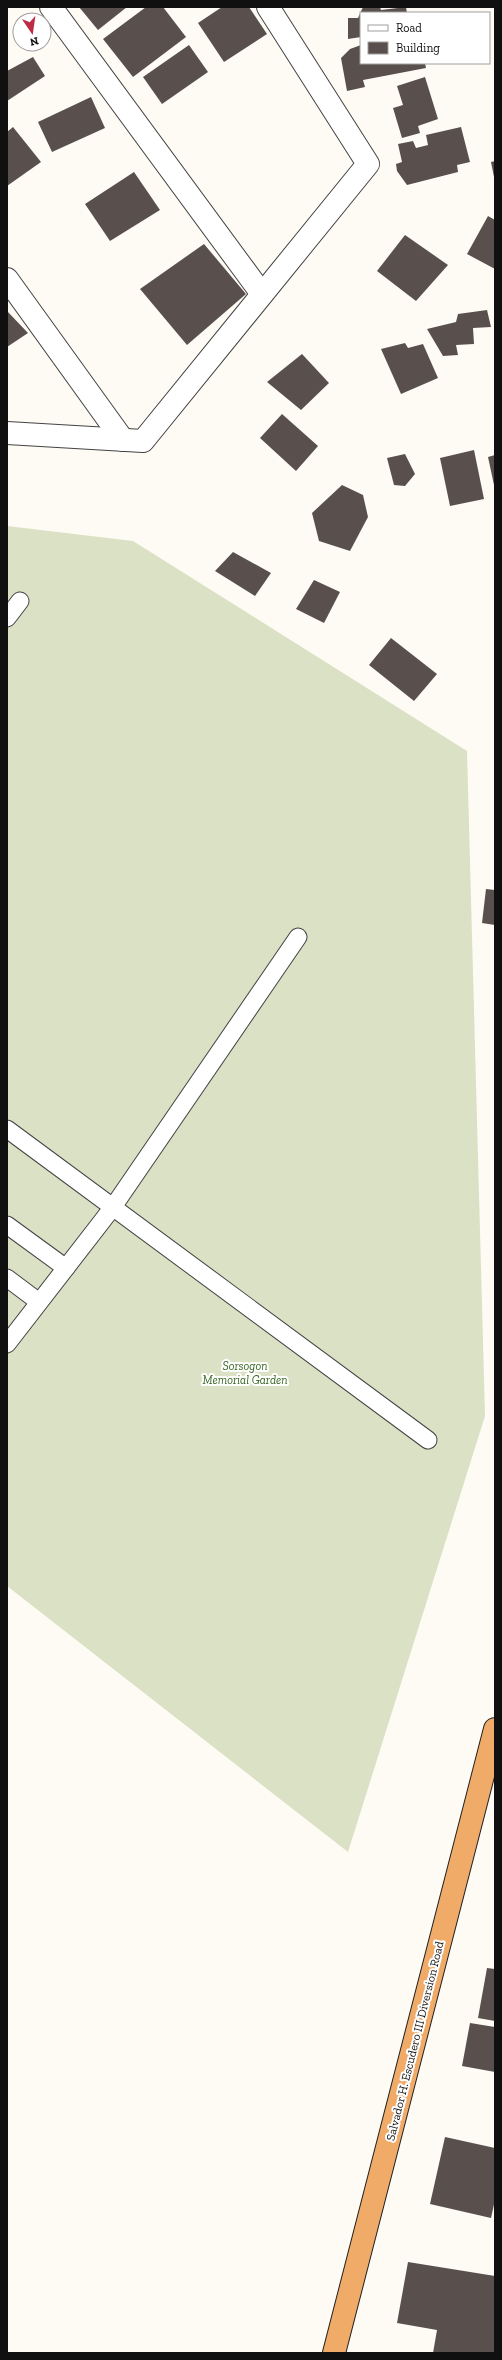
<svg xmlns="http://www.w3.org/2000/svg" width="502" height="2360" viewBox="0 0 502 2360" font-family="'Zilla Slab',serif">
  <rect width="100%" height="100%" fill="#fefbf4"/>
  <path fill="#dbe1c4" d="M7,526l126,15 334,210 18,665 -137,436 -341,-266z"/>
  <g fill="#59504d">
    <path d="M79,7h48l-29,23z"/>
    <path d="M146,7h17l23,30 -53,40 -30,-38z"/>
    <path d="M222,7h27l18,27 -43,28 -26,-39z"/>
    <path d="M363,7h17l1,3 25,-3 1,6h-46v24l-13,2v-21h10z"/>
    <path d="M189,45l19,27 -46,32 -19,-27z"/>
    <path d="M361,45v18h64l1,5 -63,12 2,7 -18,4 -6,-33 9,-9z"/>
    <path d="M33,57l12,19 -38,25v-30z"/>
    <path d="M425,77l13,42 -20,7 2,7 -18,5 -9,-30 10,-3 -6,-19z"/>
    <path d="M91,97l14,31 -53,24 -14,-30z"/>
    <path d="M13,127l28,35 -34,24v-54z"/>
    <path d="M461,127l9,35 -13,3 1,7 -51,13 -10,-14 -1,-7 6,-2 -4,-18 15,-3 3,7 12,-3 -2,-10z"/>
    <path d="M495,161v15l-1,1 -3,-15z"/>
    <path d="M134,172l26,38 -50,31 -25,-37z"/>
    <path d="M488,216l7,4v49l-28,-15z"/>
    <path d="M405,235l43,30 -32,36 -39,-30z"/>
    <path d="M204,244l42,50 -59,51 -47,-56z"/>
    <path d="M487,310l4,17 -18,1 1,16 -18,1 2,10 -15,1 -16,-27 29,-7 2,-8z"/>
    <path d="M7,311l21,22 -21,14z"/>
    <path d="M405,343l3,5 15,-4 15,34 -37,16 -20,-45z"/>
    <path d="M302,354l27,29 -28,27 -34,-28z"/>
    <path d="M282,414l36,32 -22,25 -36,-33z"/>
    <path d="M474,450l10,49 -34,7 -10,-48z"/>
    <path d="M405,454l10,20 -10,12 -11,-1 -7,-27z"/>
    <path d="M495,455v30h-1l-6,-28z"/>
    <path d="M342,485l21,10 5,22 -18,34 -31,-10 -7,-28z"/>
    <path d="M233,552l38,21 -16,23 -40,-25z"/>
    <path d="M314,580l26,12 -16,31 -28,-14z"/>
    <path d="M391,638l46,36 -23,27 -45,-36z"/>
    <path d="M486,889l9,1v35l-13,-2z"/>
    <path d="M487,1968l8,1v52l-17,-3z"/>
    <path d="M470,2023l25,4v45l-33,-6z"/>
    <path d="M445,2137l50,11v52l-4,18 -61,-14z"/>
    <path d="M408,2262l87,14v77h-62l4,-23 -40,-7z"/>
  </g>
  <g fill="none" stroke-linecap="round" stroke-linejoin="round">
    <defs>
      <g id="service">
        <path d="M7,618l13,-17"/>
        <path d="M7,1129l421,311"/>
        <path d="M7,1225l59,43"/>
        <path d="M7,1278l32,24"/>
        <path d="M7,1344l106,-137 185,-270"/>
      </g>
      <g id="minor">
        <path d="M51,7l211,287"/>
        <path d="M7,279l116,161"/>
        <path d="M7,433l136,8 225,-277 -100,-157"/>
      </g>
      <path id="trunk" d="M334,2353l161,-624"/>
    </defs>
    <use href="#service" stroke="#434343" stroke-width="19"/>
    <use href="#minor" stroke="#434343" stroke-width="24"/>
    <use href="#trunk" stroke="#212121" stroke-width="24"/>
    <use href="#service" stroke="#fff" stroke-width="17"/>
    <use href="#minor" stroke="#fff" stroke-width="22"/>
    <use href="#trunk" stroke="#f0ab69" stroke-width="22"/>
  </g>
  <g text-anchor="middle" stroke-width="4" stroke-linejoin="round" paint-order="stroke">
    <g font-size="12" font-style="italic" fill="#386622" stroke="#fff">
      <text x="245" y="1370">Sorsogon<tspan x="245" dy="14">Memorial Garden</tspan></text>
    </g>
    <g font-size="12" fill="#101010" stroke="#fff">
      <text transform="translate(415 2041) rotate(-76)" y="4">Salvador H. Escudero III Diversion Road</text>
    </g>
  </g>
  <rect width="502" height="2360" fill="none" stroke="#101010" stroke-width="16"/>
  <rect x="360" y="12" width="130" height="52" fill="#ffffff" stroke="#9f9f9f"/>
  <rect x="368" y="25" width="20" height="6" fill="#ffffff" stroke="#9f9f9f"/>
  <text x="396" y="32" font-size="12" fill="#101010">Road</text>
  <rect x="368" y="42" width="20" height="12" fill="#59504d" stroke="#9f9f9f"/>
  <text x="396" y="52" font-size="12" fill="#101010">Building</text>
  <g transform="translate(32 32) rotate(167)"><circle r="19" fill="#ffffff" stroke="#9f9f9f"/>
  <path d="M0-3L7 15L0 10L-7 15Z" fill="#bc2c44"/>
  <text y="-6" font-size="11" font-weight="bold" text-anchor="middle" fill="#101010">N</text>
  </g>
</svg>
